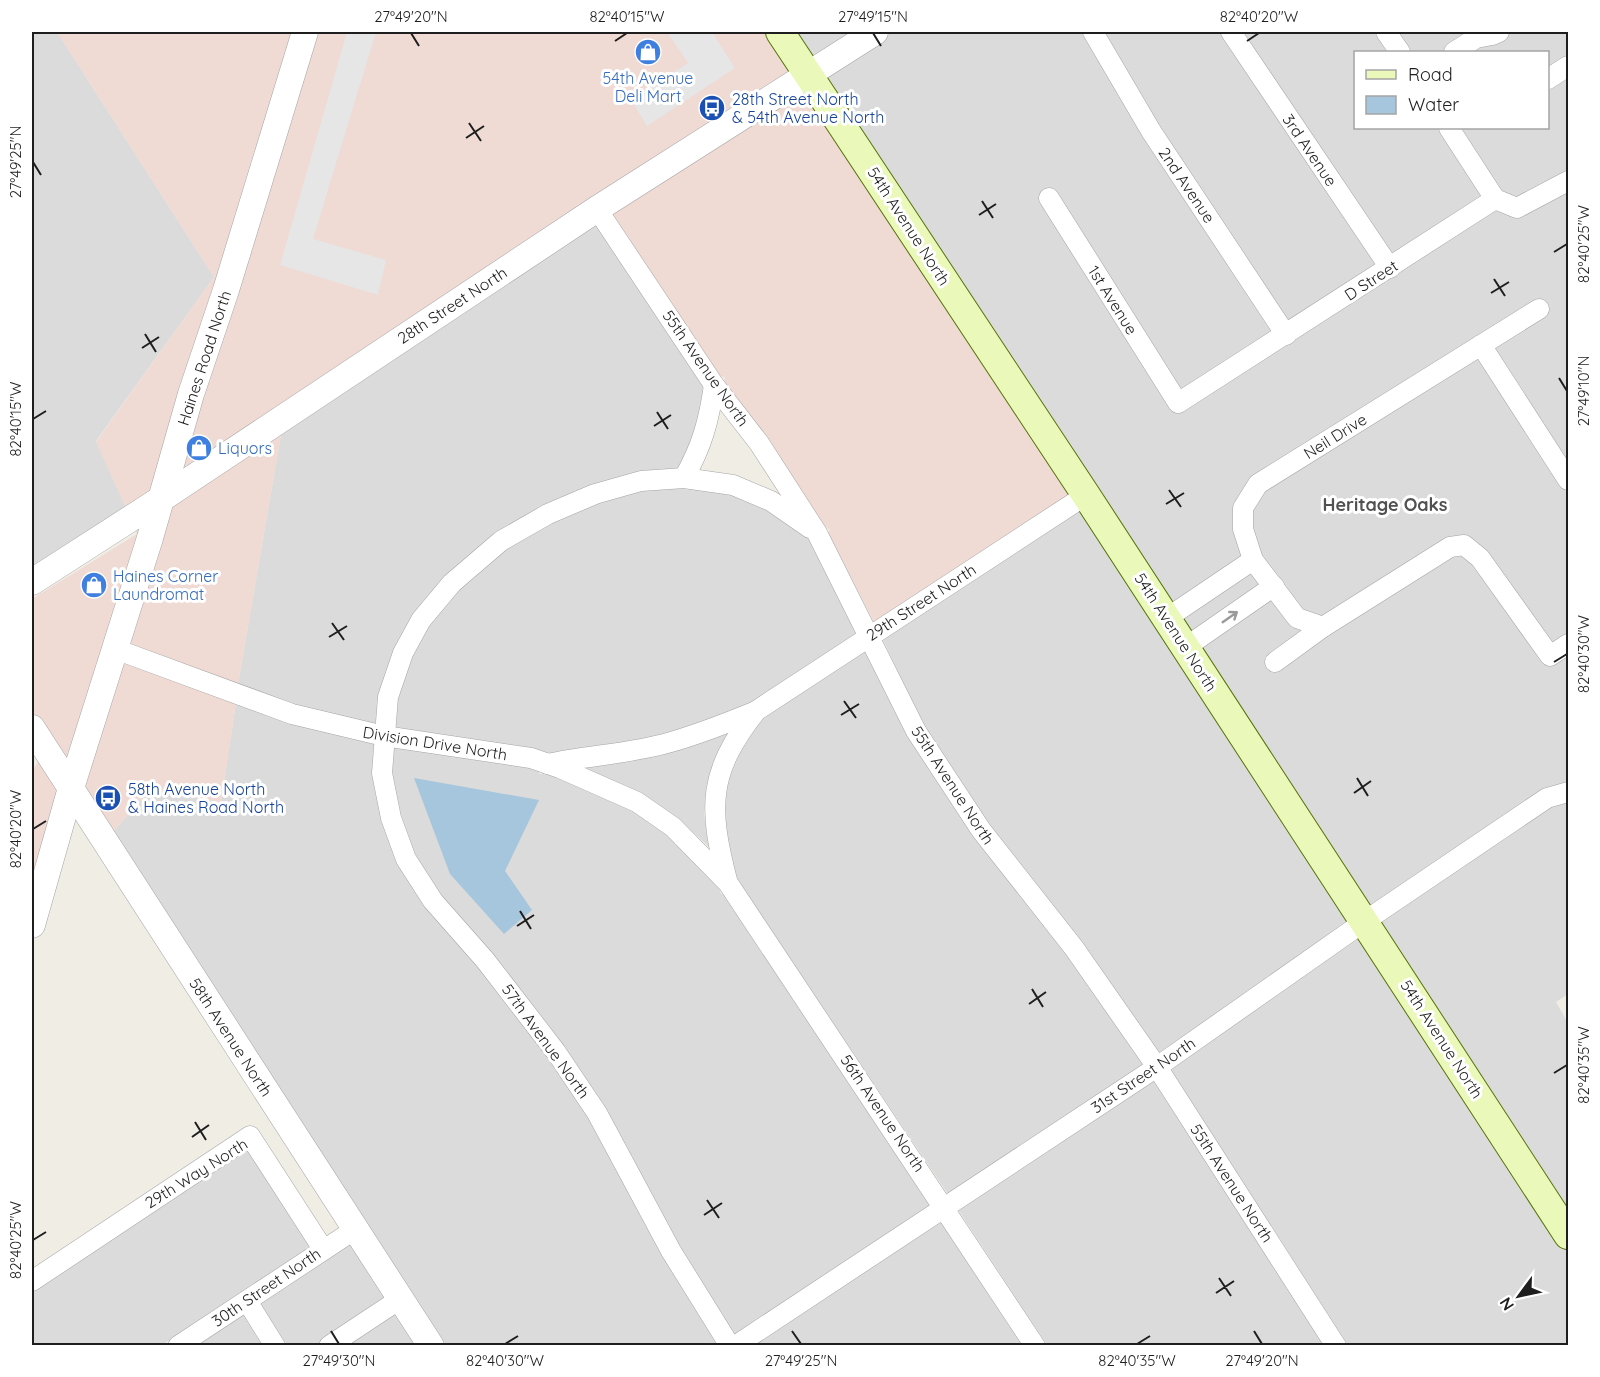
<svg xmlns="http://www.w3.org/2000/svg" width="1600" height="1377" viewBox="0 0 1600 1377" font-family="Quicksand,sans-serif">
  <rect width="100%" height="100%" fill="#efede4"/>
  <g fill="#dcdbdb" fill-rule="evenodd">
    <path d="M32,32h25l157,245 -118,164 31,69 -95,61z"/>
    <path d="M792,32h67l-46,29z"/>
    <path d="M891,32h677v752l-16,4 -2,-2 -14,7v2l-167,113 -170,-259 88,-62 -10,-13 -88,61 -366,-559zM1356,52h192v76h-192z"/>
    <path d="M597,225l108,163 -6,37 -20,45 -185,64 -115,161 -3,30 -80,-20 -58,-21 44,-255z"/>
    <path d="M682,487l5,3 2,-2 41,5 35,16 45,30 47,94 -104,70 -85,31 -55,12 -36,3 -28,5 -155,-25 3,-31 14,-43 17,-30 31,-36 47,-42 46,-25 45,-19 45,-13z"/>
    <path d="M1083,508l269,412 -192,135 -78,-112 -93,-118 -65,-99 -42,-88z"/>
    <path d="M865,649l43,87 65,99 93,119 78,112 -196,128 -208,-310 -3,-6 -10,-37 -4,-30 3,-27 21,-46 15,-20z"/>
    <path d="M236,703l138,41 -1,32 10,46 15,42 27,43 52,59 71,91 41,61 129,227h-275l-331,-512 38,-43 71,12z"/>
    <path d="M730,731l-23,52 -3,30 5,34 -30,-28 -36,-24 -61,-29z"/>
    <path d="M393,747l135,20 11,4v3l7,-1 10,3 75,34 35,24 53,54 2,6h3l207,310 -196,131 -56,-89 -74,-139 -41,-61 -71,-92 -52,-59 -27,-41 -13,-39 -9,-43z"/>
    <path d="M1566,802l2,1v191l-12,8 12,21v194l-190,-294 173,-117z"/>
    <path d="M1362,934l206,319v92h-220l-178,-276z"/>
    <path d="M1154,1080l171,265h-278l-90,-137z"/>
    <path d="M247,1149l63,98 -148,98 -130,1v-55z"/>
    <path d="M941,1219l83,127h-274z"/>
    <path d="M351,1242l69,103h-133l-27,-42z"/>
    <path d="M244,1314l20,32h-69z"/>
  </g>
  <g fill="#efdad4">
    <path d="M57,32h239l-143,462 -26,16 -31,-68 118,-165z"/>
    <path d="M315,32h454l28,40 -620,406z"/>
    <path d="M805,87l268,406 -199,129 -46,-89 2,-3 -5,-4 -58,-89 -43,-55 1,-5 -5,-1 -109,-165z"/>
    <path d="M282,429l-44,255 -111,-41 42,-139z"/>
    <path d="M146,519l-78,247 -36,-55v-112l105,-65 -3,-8z"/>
    <path d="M121,661l115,42 -15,99 -71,-12 -38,43 -31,-47z"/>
    <path d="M40,758l21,32 -29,102v-120z"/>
  </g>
  <g fill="#e6e6e6">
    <path d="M347,32h29l-63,207 73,21 -8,35 -98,-30z"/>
    <path d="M667,32h45l23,36 -88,58 -16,-26 57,-37z"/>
  </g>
  <path fill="#a5c6dc" d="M414,778l125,22 -34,71 27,39 -28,24 -54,-60z"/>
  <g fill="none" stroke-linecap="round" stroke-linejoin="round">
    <defs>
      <g id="minor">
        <path d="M1093,32l58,99 135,204"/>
        <path d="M1231,32l159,236"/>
        <path d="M1386,32l14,20"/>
        <path d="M1454,52l22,-14 16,-3 7,-3"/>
        <path d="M1548,79l20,-13"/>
        <path d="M1449,128l46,71"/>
        <path d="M1049,198l129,205 317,-204 22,9 51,-27"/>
        <path d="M597,209l117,176 45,58 58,90 99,198 65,99 93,118 83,119 179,279"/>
        <path d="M1481,345l87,135"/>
        <path d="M684,478c18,-32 25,-57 30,-93"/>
        <path d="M1167,618l86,-58"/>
        <path d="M1323,627l-26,-9 -44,-58 -10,-31v-21l15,-24 281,-175"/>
        <path d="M1186,647l88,-61"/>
        <path d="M115,649l177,65 92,22 147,22 29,10 77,34 36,25 55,56 307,463"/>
        <path d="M1275,662l48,-35 127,-80 14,-2 16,13 70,98 18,-12"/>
        <path d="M548,764c41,-9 83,-10 123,-22 28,-8 56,-19 83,-30"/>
        <path d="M727,880c-19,-73 -19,-108 29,-169l330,-216"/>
        <path d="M32,1281l218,-145 73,113"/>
        <path d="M247,1301l28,45"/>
        <path d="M178,1346l176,-116"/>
        <path d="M329,1346l71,-47"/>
        <path d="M730,1346l-59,-95 -74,-138 -41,-61 -71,-92 -52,-59 -27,-42 -15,-41 -9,-45 6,-76 15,-44 18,-33 31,-37 49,-42 47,-27 47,-20 46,-13 43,-3 49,7 38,16 39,27"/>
        <path d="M735,1346l422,-279 208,-146 182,-123 21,-6"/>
      </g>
      <g id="tertiary">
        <path d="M32,582l129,-83 436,-290 278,-177"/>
        <path d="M32,728l399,618"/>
        <path d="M32,925l39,-137 79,-250 41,-144 35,-104 79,-258"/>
      </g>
      <path id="secondary" d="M780,32l306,463 482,740"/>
    </defs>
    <use href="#minor" stroke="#a5a5a5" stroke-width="21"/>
    <use href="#tertiary" stroke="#a5a5a5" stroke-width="27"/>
    <use href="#secondary" stroke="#547307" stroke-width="30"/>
    <use href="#minor" stroke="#fff" stroke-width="20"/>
    <use href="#tertiary" stroke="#fff" stroke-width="26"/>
    <use href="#secondary" stroke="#eaf8b9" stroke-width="28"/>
  </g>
  <defs><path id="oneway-shaft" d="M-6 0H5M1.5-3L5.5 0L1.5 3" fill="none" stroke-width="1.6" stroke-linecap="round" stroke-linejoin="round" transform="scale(1.5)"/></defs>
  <use stroke="#9a9a9a" href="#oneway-shaft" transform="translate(1230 617) rotate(-35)"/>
  <path fill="none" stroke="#1e1e1e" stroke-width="2" d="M411,33l8,13M873,33l8,13M615,41l12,-8M1247,41l12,-8M469,123l12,18M466,138l18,-12M33,162l8,13M982,201l11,17M979,215l17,-11M1554,252l13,-8M1494,279l11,17M1491,293l18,-11M145,334l11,18M142,348l17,-11M1559,378l8,13M657,412l11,17M33,419l13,-8M654,426l17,-11M1169,490l12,17M1166,504l18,-11M332,623l12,17M329,637l18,-11M1554,662l13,-8M844,701l12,17M841,715l18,-11M1357,778l11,18M1354,793l17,-12M33,829l13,-8M520,911l11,18M517,926l17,-11M1032,989l11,18M1029,1004l17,-12M1554,1073l13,-8M195,1122l11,18M192,1137l17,-12M707,1200l12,18M704,1215l18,-12M33,1240l13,-8M1219,1278l12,18M1216,1293l18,-12M331,1331l8,13M792,1331l9,13M1254,1331l8,13M505,1344l13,-8M1137,1344l13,-8"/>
  <defs>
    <symbol id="shop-disc" viewBox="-11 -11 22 22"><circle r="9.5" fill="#3f7fe0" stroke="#fff"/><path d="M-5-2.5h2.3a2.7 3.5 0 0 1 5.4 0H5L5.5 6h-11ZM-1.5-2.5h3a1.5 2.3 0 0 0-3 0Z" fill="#fff"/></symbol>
    <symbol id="bus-disc" viewBox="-11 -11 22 22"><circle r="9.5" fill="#1a4fb4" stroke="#fff"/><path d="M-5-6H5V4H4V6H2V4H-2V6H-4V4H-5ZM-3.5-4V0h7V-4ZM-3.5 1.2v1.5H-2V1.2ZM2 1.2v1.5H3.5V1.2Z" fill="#fff"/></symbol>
  </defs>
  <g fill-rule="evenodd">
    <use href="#shop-disc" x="633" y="37" width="30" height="30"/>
    <use href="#bus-disc" x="697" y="93" width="30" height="30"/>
    <use href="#shop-disc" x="184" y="433" width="30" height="30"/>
    <use href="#shop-disc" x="79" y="570" width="30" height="30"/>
    <use href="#bus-disc" x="93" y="783" width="30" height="30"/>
  </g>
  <g text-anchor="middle" stroke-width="6" stroke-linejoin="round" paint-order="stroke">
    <g font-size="16" fill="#366cbe" stroke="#fff" text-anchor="start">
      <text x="648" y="84" text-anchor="middle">54th Avenue<tspan x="648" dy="18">Deli Mart</tspan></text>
      <text x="218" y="454">Liquors</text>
      <text x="113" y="582">Haines Corner<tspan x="113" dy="18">Laundromat</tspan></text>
    </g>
    <g font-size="16" fill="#164399" stroke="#fff" text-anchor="start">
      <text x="732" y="105">28th Street North<tspan x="732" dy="18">&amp; 54th Avenue North</tspan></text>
      <text x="128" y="795">58th Avenue North<tspan x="128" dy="18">&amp; Haines Road North</tspan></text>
    </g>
    <g font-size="16" fill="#1e1e1e" stroke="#fff">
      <text transform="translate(1310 150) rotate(56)" y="6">3rd Avenue</text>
      <text transform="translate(1187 185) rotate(56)" y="6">2nd Avenue</text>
      <text transform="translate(909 226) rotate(57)" y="6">54th Avenue North</text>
      <text transform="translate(1371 280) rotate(-33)" y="6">D Street</text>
      <text transform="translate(1113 300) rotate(58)" y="6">1st Avenue</text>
      <text transform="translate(452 305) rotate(-33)" y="6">28th Street North</text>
      <text transform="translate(204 358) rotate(-72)" y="6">Haines Road North</text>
      <text transform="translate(706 368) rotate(55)" y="6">55th Avenue North</text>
      <text transform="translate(1335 436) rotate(-32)" y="6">Neil Drive</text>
      <text transform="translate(921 602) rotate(-33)" y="6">29th Street North</text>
      <text transform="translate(1176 632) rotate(57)" y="6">54th Avenue North</text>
      <text transform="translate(435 743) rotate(9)" y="6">Division Drive North</text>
      <text transform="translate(953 785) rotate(57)" y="6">55th Avenue North</text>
      <text transform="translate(231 1037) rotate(57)" y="6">58th Avenue North</text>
      <text transform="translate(1442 1039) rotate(57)" y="6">54th Avenue North</text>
      <text transform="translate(546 1041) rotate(54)" y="6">57th Avenue North</text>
      <text transform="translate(1143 1075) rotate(-34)" y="6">31st Street North</text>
      <text transform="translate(883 1113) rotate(56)" y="6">56th Avenue North</text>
      <text transform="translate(196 1173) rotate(-32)" y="6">29th Way North</text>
      <text transform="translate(1232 1183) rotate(57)" y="6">55th Avenue North</text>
      <text transform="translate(266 1287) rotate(-34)" y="6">30th Street North</text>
    </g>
    <g font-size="18" font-weight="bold" fill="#515151" stroke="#fff">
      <text x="1385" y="511">Heritage Oaks</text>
    </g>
  </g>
  <rect width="1600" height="1377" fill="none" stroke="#ffffff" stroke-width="66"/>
  <rect x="1354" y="51" width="195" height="78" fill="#ffffff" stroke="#a5a5a5" stroke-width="1.5"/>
  <rect x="1366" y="70" width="30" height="9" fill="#eaf8b9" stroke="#a5a5a5" stroke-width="1.5"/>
  <text x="1408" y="81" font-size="18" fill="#1e1e1e">Road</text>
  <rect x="1366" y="96" width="30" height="18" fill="#a5c6dc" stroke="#a5a5a5" stroke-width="1.5"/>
  <text x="1408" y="111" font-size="18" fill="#1e1e1e">Water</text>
  <g transform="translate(1519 1296) rotate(237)" stroke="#ffffff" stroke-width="4.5" paint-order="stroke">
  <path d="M0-4.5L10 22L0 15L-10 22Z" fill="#1e1e1e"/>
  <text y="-9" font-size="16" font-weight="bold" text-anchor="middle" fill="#1e1e1e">N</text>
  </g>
  <rect x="33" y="33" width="1534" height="1311" fill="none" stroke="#1e1e1e" stroke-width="2"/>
  <g font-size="15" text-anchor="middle" fill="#1e1e1e">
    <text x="411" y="22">27°49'20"N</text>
    <text x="627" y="22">82°40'15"W</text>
    <text x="873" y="22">27°49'15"N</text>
    <text x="1259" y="22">82°40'20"W</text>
    <text transform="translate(16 162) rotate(-90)" y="5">27°49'25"N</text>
    <text transform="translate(1584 244) rotate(-90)" y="5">82°40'25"W</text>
    <text transform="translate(1584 391) rotate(-90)" y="5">27°49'10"N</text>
    <text transform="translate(16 419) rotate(-90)" y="5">82°40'15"W</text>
    <text transform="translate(1584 654) rotate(-90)" y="5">82°40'30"W</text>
    <text transform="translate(16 829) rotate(-90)" y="5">82°40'20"W</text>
    <text transform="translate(1584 1065) rotate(-90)" y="5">82°40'35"W</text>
    <text transform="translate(16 1240) rotate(-90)" y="5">82°40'25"W</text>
    <text x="339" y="1366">27°49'30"N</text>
    <text x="505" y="1366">82°40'30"W</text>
    <text x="801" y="1366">27°49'25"N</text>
    <text x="1137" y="1366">82°40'35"W</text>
    <text x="1262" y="1366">27°49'20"N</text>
  </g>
</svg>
